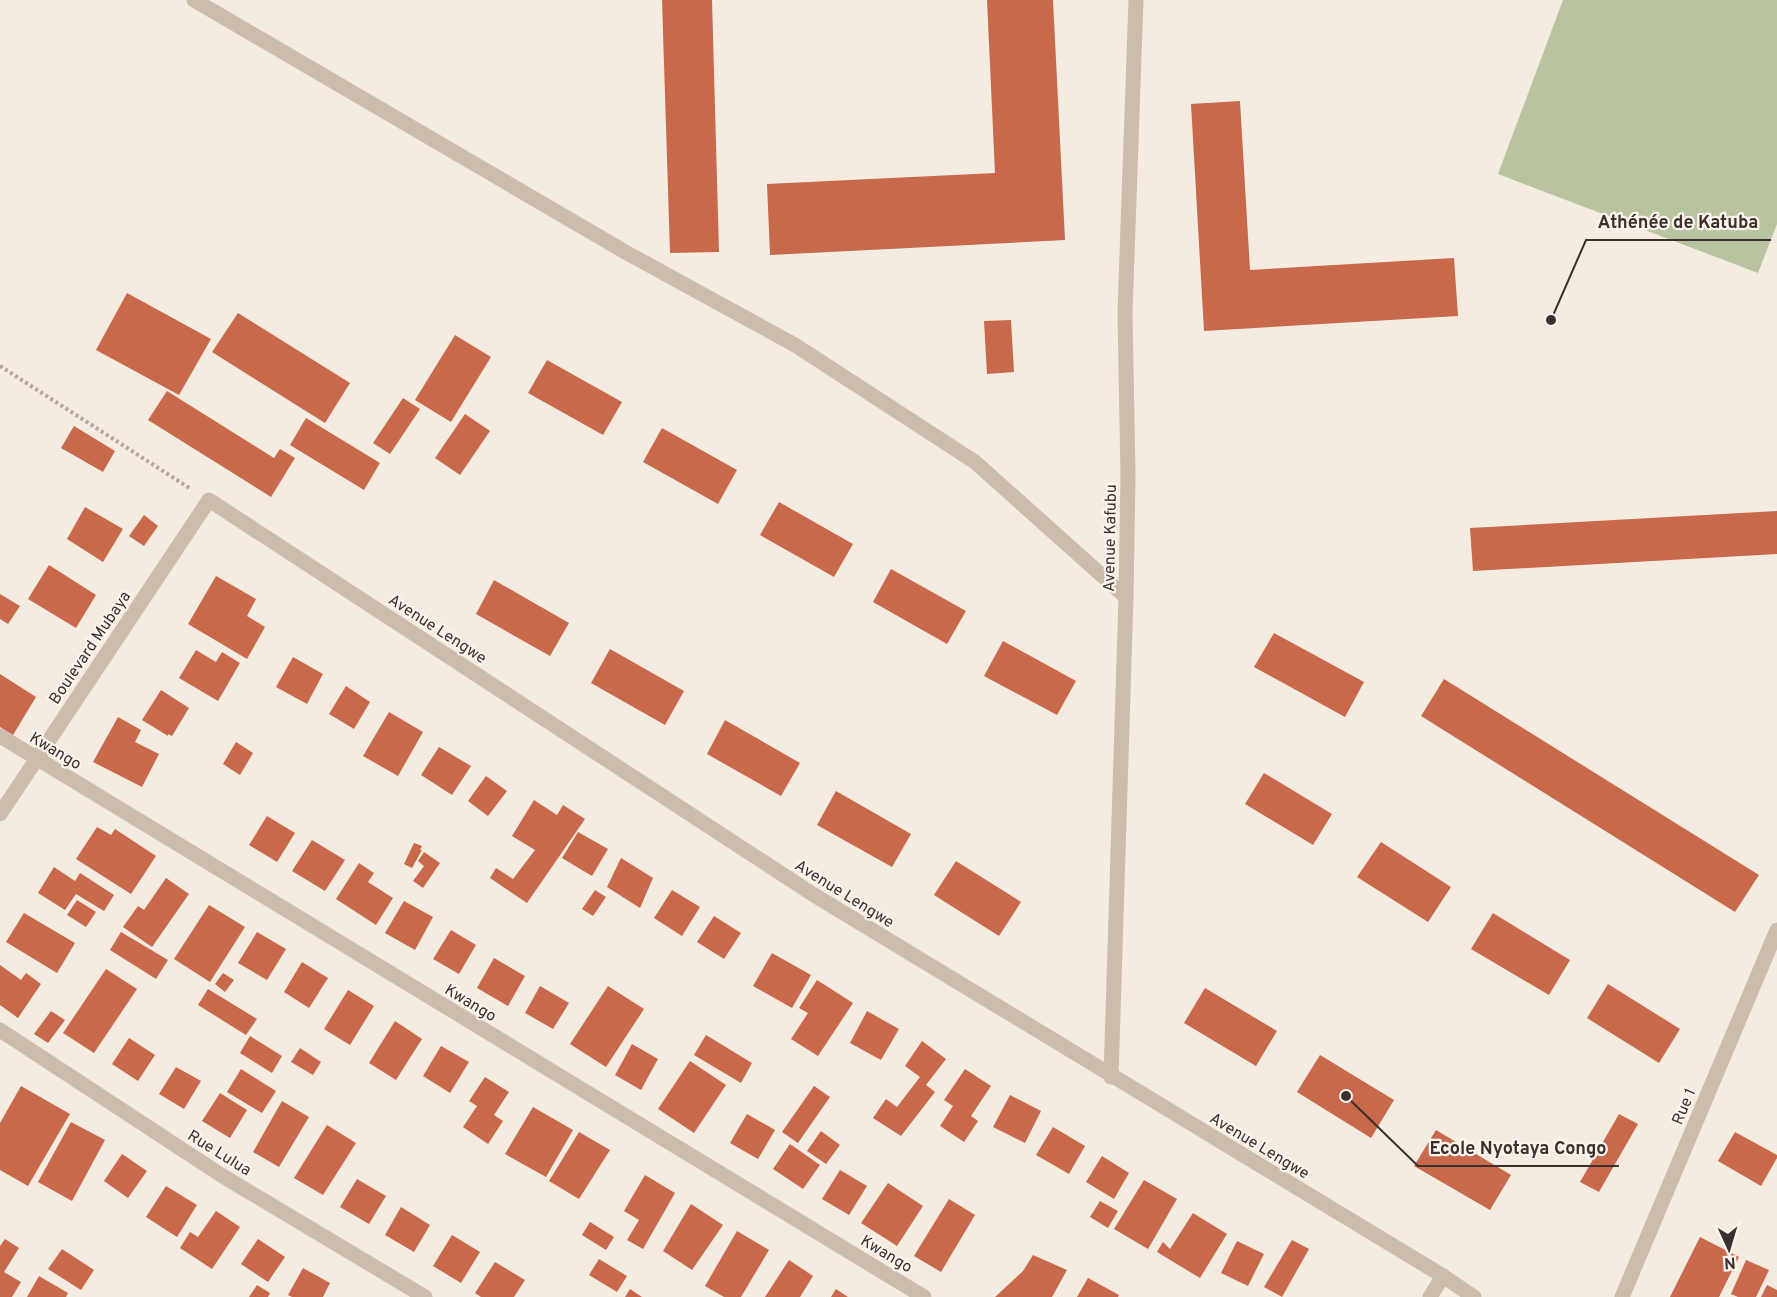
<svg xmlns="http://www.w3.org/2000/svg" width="1777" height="1297" viewBox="0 0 1777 1297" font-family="Overpass,sans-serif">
  <rect width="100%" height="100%" fill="#f4ebe1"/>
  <path fill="#b8c4a0" d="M1563,0h214v224l-19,49 -260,-99z"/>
  <g fill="#c8694b">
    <path d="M662,0h50l7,252 -49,1z"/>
    <path d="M987,0h66l12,240 -295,15 -3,-71 228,-11z"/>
    <path d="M1240,101l10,169 204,-12 4,58 -254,15 -13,-227z"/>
    <path d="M127,293l84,46 -32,56 -83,-45z"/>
    <path d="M238,313l112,70 -25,40 -113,-71z"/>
    <path d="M1011,320l3,52 -27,2 -3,-53z"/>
    <path d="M455,335l36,22 -40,65 -36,-22z"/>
    <path d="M547,360l75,42 -19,33 -75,-42z"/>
    <path d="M167,391l107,67 6,-9 15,9 -24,39 -123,-77z"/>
    <path d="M403,398l17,11 -30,45 -17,-11z"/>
    <path d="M465,414l25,17 -30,44 -25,-17z"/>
    <path d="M306,418l74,45 -16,27 -74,-45z"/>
    <path d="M74,426l41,25 -12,21 -42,-24z"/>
    <path d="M662,428l75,42 -19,34 -75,-42z"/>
    <path d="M779,502l74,42 -19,33 -74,-42z"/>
    <path d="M85,507l38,22 -20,33 -36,-23z"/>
    <path d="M1777,511v43l-304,17 -3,-43z"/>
    <path d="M144,515l14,11 -14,20 -15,-10z"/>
    <path d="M49,565l47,30 -20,33 -48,-29z"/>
    <path d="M891,569l75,42 -19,33 -74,-42z"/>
    <path d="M216,576l40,23 -9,17 18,11 -18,32 -59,-35z"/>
    <path d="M494,580l75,43 -19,33 -74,-42z"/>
    <path d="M0,594l20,12 -12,18 -8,-5z"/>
    <path d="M1274,633l90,49 -19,35 -91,-50z"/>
    <path d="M1003,641l73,40 -19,34 -73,-39z"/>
    <path d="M610,649l74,42 -19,34 -74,-42z"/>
    <path d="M196,650l20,12 6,-10 18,11 -22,38 -39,-23z"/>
    <path d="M293,657l30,17 -16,30 -31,-17z"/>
    <path d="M0,674l36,23 -23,38 -13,-8z"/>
    <path d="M1444,679l315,196 -24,37 -314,-196z"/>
    <path d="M346,686l24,16 -16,27 -25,-15z"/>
    <path d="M161,690l28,18 -17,28 -4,-2v2l-26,-16z"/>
    <path d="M389,712l34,20 -25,44 -35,-20z"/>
    <path d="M118,717l23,13 -6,12 24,12 -17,33 -49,-25z"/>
    <path d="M725,720l75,43 -19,33 -74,-42z"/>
    <path d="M236,742l17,11 -13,22 -17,-11z"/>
    <path d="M439,747l32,19 -19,29 -31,-20z"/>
    <path d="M1264,773l68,41 -19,31 -68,-41z"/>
    <path d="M486,776l21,15 -19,25 -20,-15z"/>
    <path d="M836,791l75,43 -19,33 -75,-42z"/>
    <path d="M534,800l23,15 6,-10 22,14 -58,84 -37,-25 6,-10 17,11 22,-29 -23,-14z"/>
    <path d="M267,816l28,17 -18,29 -28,-17z"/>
    <path d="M97,827l14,8 4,-6 41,27 -25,38 -55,-35z"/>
    <path d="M578,832l30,17 -16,27 -30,-18z"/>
    <path d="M312,840l33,20 -20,31 -33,-20z"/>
    <path d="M1381,842l70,45 -23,35 -71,-45z"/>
    <path d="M414,843l8,3 -2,4h2l-10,18 -8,-4z"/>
    <path d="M424,852l16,11 -17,25 -10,-7 11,-15 -6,-5z"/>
    <path d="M621,858l32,20 -13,30 -33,-21z"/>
    <path d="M956,861l65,41 -22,34 -65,-41z"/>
    <path d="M359,863l15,10 -6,9 25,16 -17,27 -40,-26z"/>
    <path d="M54,867l21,14 5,-8 34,22 -10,16 -28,-17 -11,16 -27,-17z"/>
    <path d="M166,878l23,16 -37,53 -29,-20 15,-21 6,4z"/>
    <path d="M595,890l11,7 -13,19 -11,-7z"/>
    <path d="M672,890l28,17 -18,29 -28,-18z"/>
    <path d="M77,900l19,12 -10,15 -19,-12z"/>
    <path d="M404,901l29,16 -18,33 -30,-17z"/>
    <path d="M209,905l36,22 -35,55 -36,-23z"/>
    <path d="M24,913l51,30 -18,30 -51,-31z"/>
    <path d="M1493,913l77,47 -21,35 -78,-46z"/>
    <path d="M714,916l27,17 -17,26 -27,-17z"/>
    <path d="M451,930l25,15 -17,29 -26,-15z"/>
    <path d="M121,932l47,28 -12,19 -46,-29z"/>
    <path d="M257,932l29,17 -19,31 -29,-17z"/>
    <path d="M772,953l39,22 -19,33 -39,-22z"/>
    <path d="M494,958l31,18 -17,30 -31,-18z"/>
    <path d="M302,962l26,16 -19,30 -25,-16z"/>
    <path d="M0,965l21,15 5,-7 15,11 -23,34 -18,-13z"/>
    <path d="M106,969l31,20 -43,64 -31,-20z"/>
    <path d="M223,973l11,7 -9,12 -10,-8z"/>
    <path d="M817,980l36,23 -35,53 -27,-17 17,-26 -9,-5z"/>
    <path d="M1608,984l72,45 -21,34 -72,-45z"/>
    <path d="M540,986l29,17 -16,26 -28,-16z"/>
    <path d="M608,986l36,23 -38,58 -36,-23z"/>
    <path d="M1205,988l72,43 -21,35 -72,-43z"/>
    <path d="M208,989l49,30 -11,16 -48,-30z"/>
    <path d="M348,990l26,16 -24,39 -26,-16z"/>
    <path d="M51,1011l14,9 -17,23 -14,-9z"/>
    <path d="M867,1011l32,18 -18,31 -31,-17z"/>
    <path d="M395,1021l27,18 -26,41 -27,-17z"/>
    <path d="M706,1035l46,28 -11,20 -47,-28z"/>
    <path d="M250,1036l32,20 -10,17 -32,-20z"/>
    <path d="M129,1038l26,17 -17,26 -26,-17z"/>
    <path d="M922,1041l24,18 -20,26 9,7 -34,44 -28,-18 13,-19 11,8 23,-30 -15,-11z"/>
    <path d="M632,1044l26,15 -17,31 -26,-15z"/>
    <path d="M441,1046l28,16 -19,31 -27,-17z"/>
    <path d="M300,1048l21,14 -8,13 -22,-13z"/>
    <path d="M1320,1055l74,45 -23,38 -74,-46z"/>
    <path d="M690,1061l36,24 -32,48 -36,-24z"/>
    <path d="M176,1067l25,14 -17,28 -25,-15z"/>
    <path d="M241,1069l35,22 -14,22 -35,-21z"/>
    <path d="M965,1069l26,17 -20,30 7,5 -14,21 -24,-16 13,-20 -9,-6z"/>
    <path d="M485,1077l24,15 -15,23 9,6 -15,23 -25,-17 14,-21 -8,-5z"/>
    <path d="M21,1086l49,28 -42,72 -28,-16v-47z"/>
    <path d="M814,1086l16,11 -32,46 -16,-11z"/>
    <path d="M220,1093l27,17 -17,28 -28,-17z"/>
    <path d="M1010,1095l31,16 -16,32 -32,-16z"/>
    <path d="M282,1101l27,16 -30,50 -26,-15z"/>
    <path d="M533,1107l40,23 -27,47 -41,-23z"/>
    <path d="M747,1114l28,16 -17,29 -28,-16z"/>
    <path d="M1619,1114l19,10 -39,68 -19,-10z"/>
    <path d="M71,1122l34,18 -33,61 -34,-19z"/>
    <path d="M327,1125l29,18 -33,52 -29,-17z"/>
    <path d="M1053,1127l32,19 -16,28 -33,-19z"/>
    <path d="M1436,1130l75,45 -21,35 -76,-44z"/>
    <path d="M821,1131l19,14 -14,19 -19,-13z"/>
    <path d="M579,1132l31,18 -31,49 -30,-18z"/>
    <path d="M1735,1132l42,23v3l-16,28 -43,-25z"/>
    <path d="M790,1144l30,21 -17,24 -30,-20z"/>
    <path d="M122,1154l25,17 -19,27 -24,-17z"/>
    <path d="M1102,1156l27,17 -15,26 -28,-17z"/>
    <path d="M840,1170l27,16 -18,29 -27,-16z"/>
    <path d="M645,1175l30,18 -32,56 -16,-9 12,-20 -15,-9z"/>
    <path d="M357,1179l29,17 -17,28 -29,-17z"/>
    <path d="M1144,1180l33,19 -29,50 -34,-20z"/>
    <path d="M888,1183l35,23 -26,40 -36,-23z"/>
    <path d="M166,1186l31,19 -20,32 -31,-20z"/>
    <path d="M949,1199l26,16 -34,57 -27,-16z"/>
    <path d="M1100,1201l18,10 -10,17 -18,-11z"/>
    <path d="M691,1204l32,21 -31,45 -29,-19z"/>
    <path d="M401,1207l29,18 -16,27 -29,-17z"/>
    <path d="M216,1211l24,16 -28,42 -32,-21 10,-16 8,5z"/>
    <path d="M1193,1213l34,21 -27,44 -43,-26 6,-10 7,7z"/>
    <path d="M590,1222l24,15 -8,13 -24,-15z"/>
    <path d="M737,1231l32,19 -28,47h-17l-19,-11z"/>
    <path d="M452,1235l28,17 -19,31 -28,-17z"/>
    <path d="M1700,1237l39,20 -20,40h-49z"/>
    <path d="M5,1239l14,9 -15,24 17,10 -9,15h-12v-51z"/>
    <path d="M258,1239l27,18 -17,25 -27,-18z"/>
    <path d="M1292,1240l17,9 -27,48 -18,-10z"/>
    <path d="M1237,1241l27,13 -16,32 -27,-13z"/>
    <path d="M62,1249l32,21 -13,20 -33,-21z"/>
    <path d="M1033,1255l34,15 -15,27h-57l28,-26z"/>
    <path d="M599,1259l28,17 -10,16 -28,-17z"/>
    <path d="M789,1260l24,16 -13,21h-35z"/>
    <path d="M1746,1260l23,10 -13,27h-18l-7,-3z"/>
    <path d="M495,1262l30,18 -11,17h-33l-6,-4z"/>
    <path d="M303,1268l27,15 -7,14h-31l-4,-2z"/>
    <path d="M39,1276l29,17 -2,4h-39z"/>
    <path d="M1088,1278l31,17 -1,2h-41z"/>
    <path d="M257,1285l13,8 -2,4h-19z"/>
    <path d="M1767,1285l10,5v7h-16z"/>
    <path d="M630,1289l12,8h-17z"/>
    <path d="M836,1289l12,8h-17z"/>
  </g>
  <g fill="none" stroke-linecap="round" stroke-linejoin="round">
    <path stroke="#b9a596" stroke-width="4" stroke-dasharray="3 3" stroke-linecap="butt" d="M0,366l191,123"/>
    <g stroke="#cdbbac" stroke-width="15">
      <path d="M194,0l433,253 168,92 180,117 151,135"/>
      <path d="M0,736l924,561"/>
      <path d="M0,814l209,-314 605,395 629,381 31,21"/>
      <path d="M0,1030l221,145 204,122"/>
      <path d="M1111,1077l15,-480 2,-121 -3,-164 11,-312"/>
      <path d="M1430,1297l13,-21"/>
      <path d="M1622,1297l155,-367"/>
    </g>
  </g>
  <g text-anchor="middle" stroke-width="4.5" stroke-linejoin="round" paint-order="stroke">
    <g font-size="16" fill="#3b302b" stroke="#fbf5ee">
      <text transform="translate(1109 538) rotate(-89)" y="6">Avenue Kafubu</text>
      <text transform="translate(438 628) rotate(33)" y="6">Avenue Lengwe</text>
      <text transform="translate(89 647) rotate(-56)" y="6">Boulevard Mubaya</text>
      <text transform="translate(56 750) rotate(31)" y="6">Kwango</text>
      <text transform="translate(845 893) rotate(32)" y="6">Avenue Lengwe</text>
      <text transform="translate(471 1002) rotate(31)" y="6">Kwango</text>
      <text transform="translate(1683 1106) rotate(-67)" y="6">Rue 1</text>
      <text transform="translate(1260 1145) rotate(31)" y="6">Avenue Lengwe</text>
      <text transform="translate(220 1152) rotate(32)" y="6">Rue Lulua</text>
      <text transform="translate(887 1253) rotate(31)" y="6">Kwango</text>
    </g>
  </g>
  <path fill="none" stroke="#3b302b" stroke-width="2" d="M1551 320L1586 240H1771M1346 1096L1418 1166H1619"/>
  <g fill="#3b302b" stroke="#fbf5ee" stroke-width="2">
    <circle cx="1551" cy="320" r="6"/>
    <circle cx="1346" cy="1096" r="6"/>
  </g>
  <g font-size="18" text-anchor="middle" font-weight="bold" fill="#3b302b" stroke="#fbf5ee" stroke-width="4.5" stroke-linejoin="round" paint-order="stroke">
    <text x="1678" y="228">Athénée de Katuba</text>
    <text x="1518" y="1154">Ecole Nyotaya Congo</text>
  </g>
  <g transform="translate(1729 1249) rotate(176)" stroke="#fbf5ee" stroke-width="4.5" paint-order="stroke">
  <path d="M0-4.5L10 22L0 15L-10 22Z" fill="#3b302b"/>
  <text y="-9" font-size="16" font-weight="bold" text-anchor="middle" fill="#3b302b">N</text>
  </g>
</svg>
